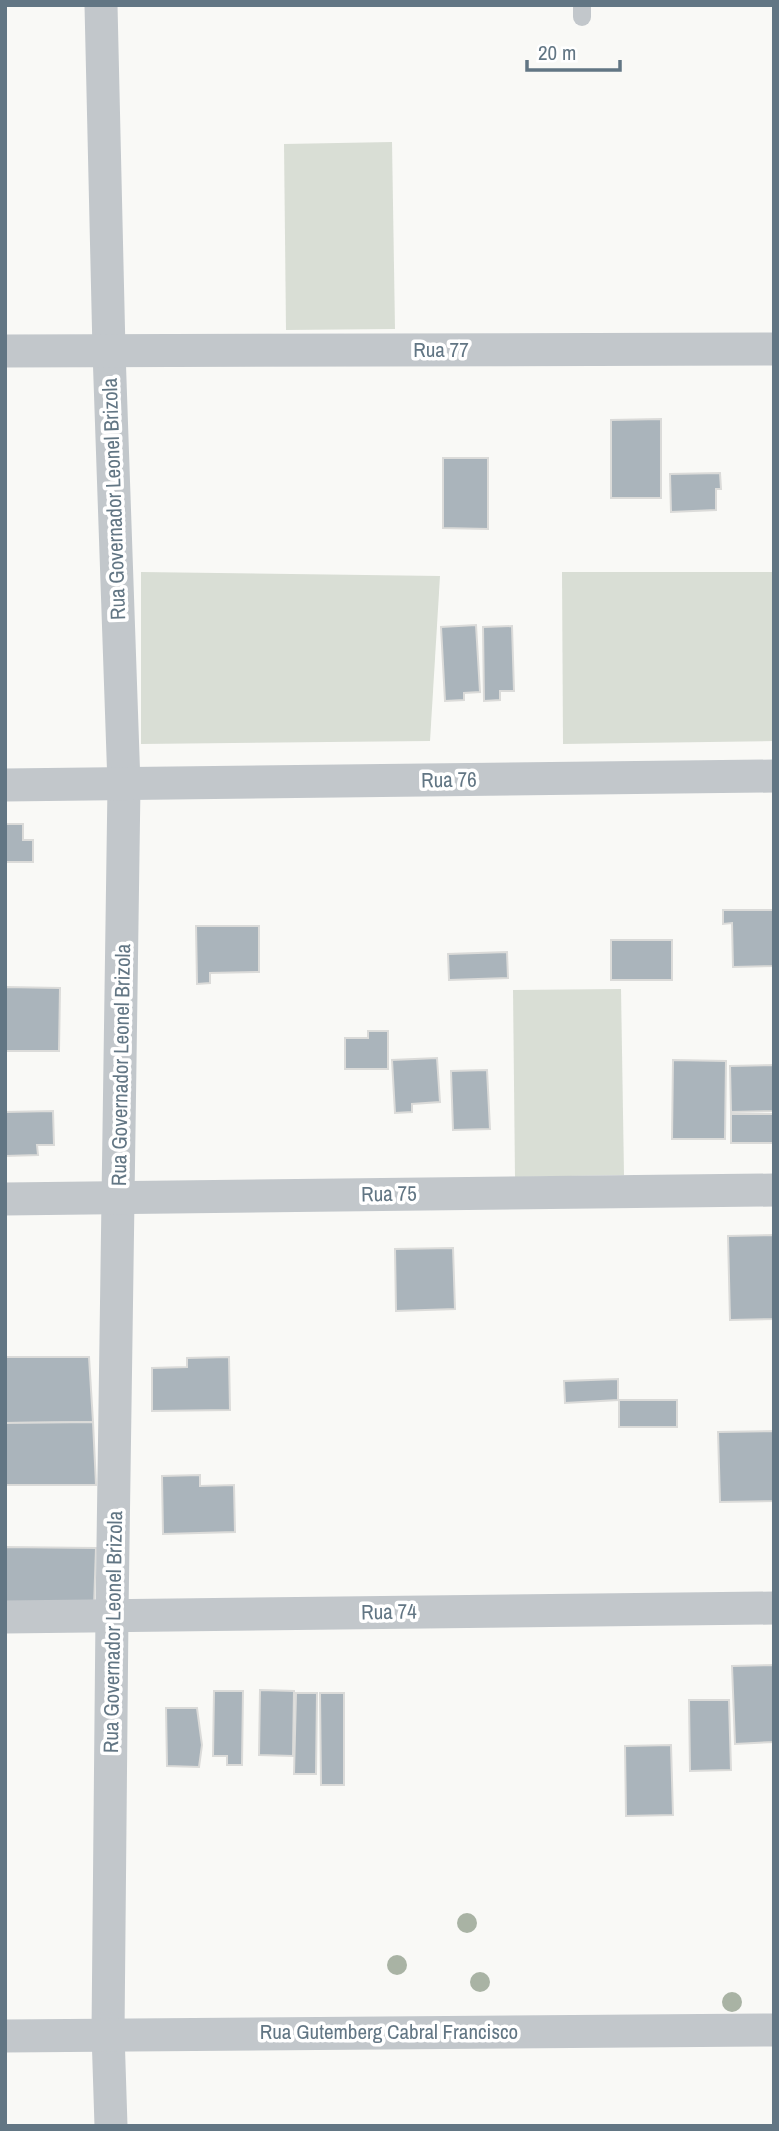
<svg xmlns="http://www.w3.org/2000/svg" width="779" height="2131" viewBox="0 0 779 2131" font-family="'Archivo Narrow',sans-serif">
  <rect width="100%" height="100%" fill="#f9f9f6"/>
  <g fill="#d9ded5">
    <path d="M392,142l3,187 -109,1 -2,-186z"/>
    <path d="M141,572l299,4 -10,165 -289,3z"/>
    <path d="M562,572h212v169l-211,3z"/>
    <path d="M621,989l3,186 -109,2 -2,-187z"/>
  </g>
  <g fill="#aab4bb" stroke="#dbdbd9" stroke-width="2">
    <path d="M661,419v79h-50v-78z"/>
    <path d="M443,458h45v71l-45,-1z"/>
    <path d="M720,473l1,16h-5v21l-45,2 -1,-38z"/>
    <path d="M476,625l4,67 -16,1v7l-19,1 -4,-74z"/>
    <path d="M512,626l2,65h-14v9l-16,1 -1,-74z"/>
    <path d="M5,824h18v16h10v22h-28z"/>
    <path d="M723,910h51v56l-41,1 -1,-44 -9,1z"/>
    <path d="M196,926h63v46l-49,1v10l-13,1z"/>
    <rect x="611" y="940" width="61" height="40"/>
    <path d="M507,952l1,26 -59,2 -1,-26z"/>
    <path d="M5,987l55,1 -1,63h-54z"/>
    <path d="M368,1031h20v38h-43v-31h23z"/>
    <path d="M437,1058l3,44 -28,2v8l-17,1 -3,-53z"/>
    <path d="M673,1060l53,1 -1,78h-53z"/>
    <path d="M774,1065v46l-43,1 -1,-46z"/>
    <path d="M487,1070l3,59 -37,1 -2,-59z"/>
    <path d="M53,1111l1,34h-17l1,10 -33,1v-44z"/>
    <rect x="731" y="1114" width="43" height="29"/>
    <path d="M774,1235v84l-44,1 -2,-84z"/>
    <path d="M453,1248l2,61 -59,2 -1,-62z"/>
    <path d="M5,1357h84l4,65 -88,1z"/>
    <path d="M229,1357l1,53 -78,1v-43l35,-1v-9z"/>
    <path d="M618,1379v21l-53,3 -1,-22z"/>
    <rect x="619" y="1400" width="58" height="27"/>
    <path d="M93,1422l3,63h-91v-62z"/>
    <path d="M774,1431v70l-54,1 -2,-70z"/>
    <path d="M200,1475v11l34,-1 1,47 -72,2 -1,-58z"/>
    <path d="M5,1547l91,1 -2,59 -89,2z"/>
    <path d="M774,1665v77l-39,2 -3,-78z"/>
    <path d="M260,1690l34,1 -1,65 -34,-1z"/>
    <path d="M214,1691h29l-1,74h-15v-9h-14z"/>
    <path d="M296,1693h21l-1,81h-22z"/>
    <path d="M320,1693h24v92h-23z"/>
    <path d="M689,1700h40l2,70 -41,1z"/>
    <path d="M166,1708h31l5,37 -3,22 -32,-1z"/>
    <path d="M671,1745l2,70 -47,1 -1,-70z"/>
  </g>
  <g fill="none" stroke-linecap="round" stroke-linejoin="round">
    <path stroke="#c2c7cb" stroke-width="18" d="M582,5v12"/>
    <g stroke="#c2c7cb" stroke-width="33">
      <path d="M101,5l8,346 15,434 -12,829 -4,419 3,93"/>
      <path d="M5,351l769,-2"/>
      <path d="M5,785l769,-9"/>
      <path d="M5,1199l769,-9"/>
      <path d="M5,1617l769,-9"/>
      <path d="M5,2036l769,-6"/>
    </g>
  </g>
  <g fill="#a9b3a4">
    <circle cx="467" cy="1923" r="10"/>
    <circle cx="397" cy="1965" r="10"/>
    <circle cx="480" cy="1982" r="10"/>
    <circle cx="732" cy="2002" r="10"/>
  </g>
  <g text-anchor="middle" stroke-width="7" stroke-linejoin="round" paint-order="stroke">
    <g font-size="21" fill="#627684" stroke="#fff">
      <text x="441" y="357">Rua 77</text>
      <text transform="translate(114 499) rotate(-92)" y="7">Rua Governador Leonel Brizola</text>
      <text transform="translate(449 780) rotate(-1)" y="7">Rua 76</text>
      <text transform="translate(121 1065) rotate(-89)" y="7">Rua Governador Leonel Brizola</text>
      <text transform="translate(389 1194) rotate(-1)" y="7">Rua 75</text>
      <text transform="translate(389 1612) rotate(-1)" y="7">Rua 74</text>
      <text transform="translate(113 1632) rotate(-89)" y="7">Rua Governador Leonel Brizola</text>
      <text x="389" y="2039">Rua Gutemberg Cabral Francisco</text>
    </g>
  </g>
  <rect width="779" height="2131" fill="none" stroke="#627684" stroke-width="14"/>
  <path d="M527 60v10h93v-10" fill="none" stroke="#627684" stroke-width="3.5"/>
  <text x="538" y="60" font-size="21" fill="#627684" stroke="#ffffff" stroke-width="5" paint-order="stroke">20 m</text>
</svg>
